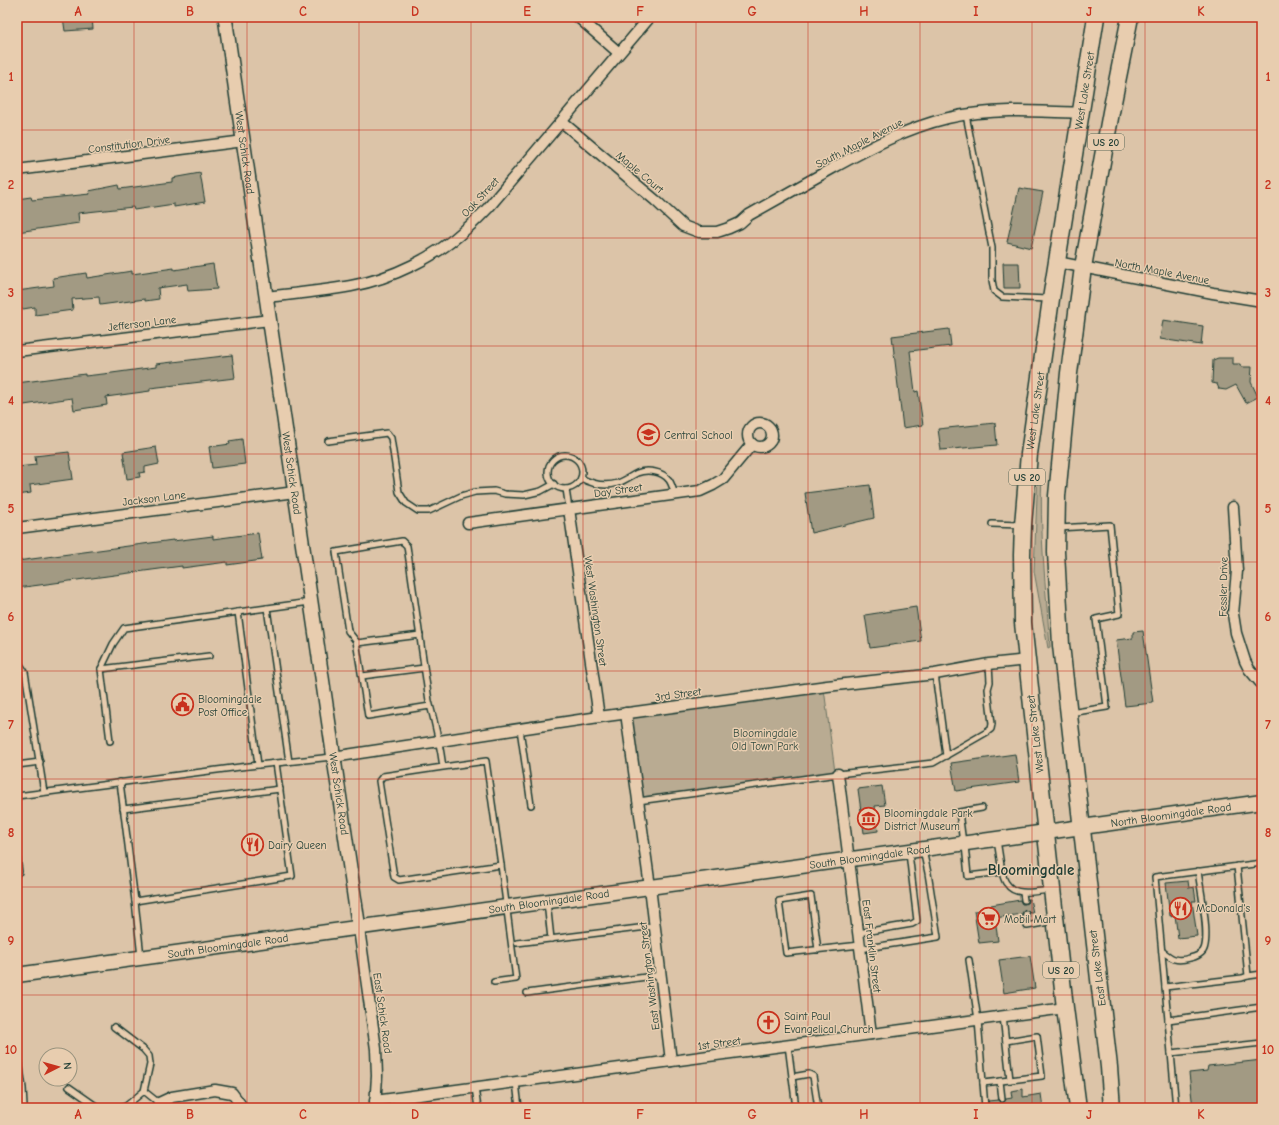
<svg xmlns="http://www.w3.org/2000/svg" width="1279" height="1125" viewBox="0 0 1279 1125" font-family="'Comic Neue',sans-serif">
  <rect width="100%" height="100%" fill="#dcc4a8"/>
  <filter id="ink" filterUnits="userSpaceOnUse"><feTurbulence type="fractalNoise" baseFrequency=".025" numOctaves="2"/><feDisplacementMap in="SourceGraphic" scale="8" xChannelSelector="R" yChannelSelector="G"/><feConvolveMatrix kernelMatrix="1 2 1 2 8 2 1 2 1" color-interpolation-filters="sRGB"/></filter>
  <g filter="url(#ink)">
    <g fill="#b9ab92" stroke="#6c7463">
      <path d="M1038,471h4c-3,58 4,118 8,176l-2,1 -14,-77z"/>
      <path d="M824,689l11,83 -192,25 -12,-80z"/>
    </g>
    <g fill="#a29a83" stroke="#1f3d34">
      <path d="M63,17h29l1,12 -28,2z"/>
      <path d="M200,173l5,29 -31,5v-3l-40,6 -1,-3 -55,6 1,10 -62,9v-33l14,-2 1,3 58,-6 -1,-3 30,-6 1,4 52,-7v-4z"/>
      <path d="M1019,188l24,4 -12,56 -24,-6z"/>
      <path d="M1003,263h16l1,25h-16z"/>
      <path d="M213,264l4,25 -29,2 -1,-7 -29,4 1,11 -14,2v-2l-45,6 -1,-8 -27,2 1,11 -38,5v-8l-18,3v-19l37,-5 -1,-8 33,-5 1,5 45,-7v3l42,-6v2z"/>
      <path d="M1163,320l40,6 -2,19 -41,-6z"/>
      <path d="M949,329l2,17 -41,5 5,41 3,-1 5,34 -20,3 -11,-92z"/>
      <path d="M232,355l3,23 -85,10v3l-44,6 1,8 -33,5 -2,-12 -55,8v-23l68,-9v2l27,-3 44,-6v-3z"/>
      <path d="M1218,358h15v6h7l1,3h11l-1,15 7,15 -12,6 -10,-18 -10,5 -7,-1 -2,-5 -5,-1 1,-23z"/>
      <path d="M995,423l2,22 -56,5 -3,-21z"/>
      <path d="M242,439l3,25 -33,4 -3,-21 21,-3 -1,-3z"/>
      <path d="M156,447l3,17 -14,3v5l-6,1 1,4 -13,2 -4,-27z"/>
      <path d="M69,452l4,27 -43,6 1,8 -14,2v-28l19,-2 -1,-9z"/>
      <path d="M870,485l4,33 -63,15 -6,-40z"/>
      <path d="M258,533l4,27 -35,5v-3l-45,6v-2l-165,22v-27l156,-21v1l40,-5v3z"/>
      <path d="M916,607l5,34 -51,7 -5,-33z"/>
      <path d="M1143,631l10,72 -28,3 -9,-66 17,-2v-6z"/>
      <path d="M1015,754l4,28 -63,9 -5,-28z"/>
      <path d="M882,786l3,19 -10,1 3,25 -14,2 -6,-44z"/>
      <path d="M1188,881l1,7 5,-1 2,14h-4l5,35 -19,2 -3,-23 -5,1 -4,-33z"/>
      <path d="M1028,899h2l3,14h-3l-2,-2 -3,-1 -2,2 -1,2 -27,4 3,23 -19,2 -5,-32 18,-2 -1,-4 29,-5 2,4h3l3,-2z"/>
      <path d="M1030,956l5,32 -31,5 -5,-33z"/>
      <path d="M1262,1060v48h-69l-4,-35 18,-2 1,-5z"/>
      <path d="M1023,1089v8l18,-3 2,14h-54l-1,-7 10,-1 2,2 3,1 2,-2 1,-2 6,-1 -1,-7z"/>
    </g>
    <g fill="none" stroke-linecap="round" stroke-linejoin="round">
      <defs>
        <g id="service">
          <path d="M966,115l26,133v32l2,11 8,6 47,2"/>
          <path d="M328,441l59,-8 4,5 8,54 7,11 12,8h11l32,-15 14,-4 19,-1 11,3 19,1 17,-4 13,-7"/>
          <circle cx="565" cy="472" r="17"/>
          <path d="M581,478c11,6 24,9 37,5 6,-2 13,-7 19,-10 10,-4 25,-2 32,7 3,4 4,10 6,14"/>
          <path d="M566,489l3,20"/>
          <path d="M992,524l28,1"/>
          <path d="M1058,528l52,-3 9,89 -23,5 11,88 -37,6"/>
          <path d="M267,608l22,154"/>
          <path d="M238,612l20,153"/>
          <path d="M357,643l63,-8"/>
          <path d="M17,660l8,12 19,120"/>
          <path d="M101,669l108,-13"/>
          <path d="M935,674l11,82"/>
          <path d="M362,676l62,-8"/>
          <path d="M430,706l-62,10 -12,-75 -8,-10 -12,-79 66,-11 5,5 22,155c6,22 11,43 14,66l-60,9 -4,5 15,96 5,3 102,-15 -15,-104 -43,6"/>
          <path d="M520,729l11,76"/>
          <path d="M110,741l-9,-72 12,-25 11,-16 186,-26"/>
          <path d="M17,765l23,-3"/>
          <path d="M120,782l15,119"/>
          <path d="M17,796l223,-29 92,-10"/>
          <path d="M638,801l200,-27 95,-11 54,-31 4,-3 1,-5 -4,-35 2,-7 -1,-18"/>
          <path d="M123,809l157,-20"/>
          <path d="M963,843l-4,-31 23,-4"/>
          <path d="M965,845l3,31 34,-4 -5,-32"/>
          <path d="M17,857l2,15 -2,1"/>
          <path d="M1002,872c1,4 2,9 5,12 8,13 30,7 43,6"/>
          <path d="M1023,893l1,7"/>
          <path d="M547,902l4,37"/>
          <path d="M1026,914l1,12 27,-5"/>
          <path d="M858,933l54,-9 5,-3 -8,-68"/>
          <path d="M517,943l138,-17"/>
          <path d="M860,949l78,-12 -10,-64 -5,-23"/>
          <path d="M818,950l-7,-54 -32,5 7,52 74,-8"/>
          <path d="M1162,951c10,8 14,11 28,7 5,-1 10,-3 13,-7 8,-12 -3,-64 -5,-80"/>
          <path d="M141,957l-6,-56 157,-25 -16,-113"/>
          <path d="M969,960l9,60 7,88"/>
          <path d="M1248,976l14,-2"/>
          <path d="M494,982l22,-3 -15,-114"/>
          <path d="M1165,987l77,-9 6,-2 -11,-110"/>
          <path d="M527,993l134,-18"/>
          <path d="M1003,1016l7,64 32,-4 -5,-40 -31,5"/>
          <path d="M1168,1020l94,-13"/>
          <path d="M114,1027l29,22 6,7 1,8 -6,27 -18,15 -5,2"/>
          <path d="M788,1045l8,63"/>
          <path d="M17,1047l6,41 1,19 -7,1"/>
          <path d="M1171,1053l91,-10"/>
          <path d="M792,1077l17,-3 4,2 5,32"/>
          <path d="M1000,1081l2,18"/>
          <path d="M516,1082l3,26"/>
          <path d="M983,1083l27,-3"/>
          <path d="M69,1087l30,21"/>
          <path d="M475,1088l3,20"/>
          <path d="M144,1091l15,12"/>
          <path d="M1176,1108l-21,-231 107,-14"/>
        </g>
        <g id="minor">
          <path d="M578,17l41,36"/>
          <path d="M562,122l93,78 28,26 16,6h18l12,-4 11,-5 9,-8c27,-15 55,-31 82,-46 38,-21 75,-41 117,-51 44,-10 89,-7 134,-5"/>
          <path d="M17,170l227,-29"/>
          <path d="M1057,262l156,31 49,8"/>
          <path d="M266,297c28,-3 57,-6 85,-11 40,-7 85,-29 115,-57 8,-6 15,-14 22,-21l162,-191"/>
          <path d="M17,351l253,-31"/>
          <circle cx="760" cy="435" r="12"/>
          <path d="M1233,507l4,64 -4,43 3,19 9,28 4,8 11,13 2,2"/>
          <path d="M569,509l30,208"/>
          <path d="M468,523l232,-32 13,-6 10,-6 29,-35"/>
          <path d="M17,528l278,-36"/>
          <path d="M626,713l24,174 21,174"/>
          <path d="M333,757l266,-40 228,-31 108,-12 54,-10 38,-4"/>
          <path d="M838,774l33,260"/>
          <path d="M359,929l17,120 1,27 -2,31"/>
          <path d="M375,1101l690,-93"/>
          <path d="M157,1108l2,-5 13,-6 43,-7 17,3 11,15"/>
        </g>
        <g id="tertiary">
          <path id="s1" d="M225,17l134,912"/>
        </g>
        <g id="secondary">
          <path id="s2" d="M17,975l1245,-173"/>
        </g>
        <g id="primary">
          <path id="s3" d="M1078,1108l-13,-100 -38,-348 -4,-37 -1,-68 1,-30 6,-71 22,-155 45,-282"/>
          <path d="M1112,1108l-3,-41 -48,-422 -5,-93 1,-56 12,-123 14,-106 28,-155 19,-95"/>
        </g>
      </defs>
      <use href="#service" stroke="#1f3d34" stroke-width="8"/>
      <use href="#minor" stroke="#1f3d34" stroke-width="13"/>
      <use href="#tertiary" stroke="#1f3d34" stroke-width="16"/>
      <use href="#secondary" stroke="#1f3d34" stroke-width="17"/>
      <use href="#primary" stroke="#1f3d34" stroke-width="19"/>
      <use href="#service" stroke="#e8cdaf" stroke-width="5"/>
      <use href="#minor" stroke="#e8cdaf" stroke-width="10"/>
      <use href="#tertiary" stroke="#e8cdaf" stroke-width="13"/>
      <use href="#secondary" stroke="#e8cdaf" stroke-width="14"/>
      <use href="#primary" stroke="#e8cdaf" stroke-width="16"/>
    </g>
  </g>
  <path fill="none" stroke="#c8321e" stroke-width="1" stroke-opacity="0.55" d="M134,17v1091M247,17v1091M359,17v1091M471,17v1091M583,17v1091M696,17v1091M808,17v1091M920,17v1091M1032,17v1091M1145,17v1091M17,130h1245M17,238h1245M17,346h1245M17,454h1245M17,562h1245M17,671h1245M17,779h1245M17,887h1245M17,995h1245"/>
  <defs>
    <symbol id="school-ring" viewBox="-11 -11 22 22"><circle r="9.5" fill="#e8cdaf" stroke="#c8321e" stroke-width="1.5"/><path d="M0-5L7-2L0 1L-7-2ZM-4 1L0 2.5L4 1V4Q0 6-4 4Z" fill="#c8321e"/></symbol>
    <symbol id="civic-ring" viewBox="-11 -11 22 22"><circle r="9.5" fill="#e8cdaf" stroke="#c8321e" stroke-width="1.5"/><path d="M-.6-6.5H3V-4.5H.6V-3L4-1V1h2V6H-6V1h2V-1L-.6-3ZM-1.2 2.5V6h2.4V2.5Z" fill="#c8321e"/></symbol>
    <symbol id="museum-ring" viewBox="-11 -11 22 22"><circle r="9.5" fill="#e8cdaf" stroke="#c8321e" stroke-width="1.5"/><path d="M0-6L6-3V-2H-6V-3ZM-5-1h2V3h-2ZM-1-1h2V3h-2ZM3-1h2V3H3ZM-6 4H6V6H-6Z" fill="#c8321e"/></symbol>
    <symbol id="restaurant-ring" viewBox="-11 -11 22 22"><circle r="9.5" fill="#e8cdaf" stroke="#c8321e" stroke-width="1.5"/><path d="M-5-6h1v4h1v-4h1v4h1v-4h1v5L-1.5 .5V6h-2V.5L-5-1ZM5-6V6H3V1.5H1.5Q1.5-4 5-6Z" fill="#c8321e"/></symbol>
    <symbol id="supermarket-ring" viewBox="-11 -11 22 22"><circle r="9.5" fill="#e8cdaf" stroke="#c8321e" stroke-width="1.5"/><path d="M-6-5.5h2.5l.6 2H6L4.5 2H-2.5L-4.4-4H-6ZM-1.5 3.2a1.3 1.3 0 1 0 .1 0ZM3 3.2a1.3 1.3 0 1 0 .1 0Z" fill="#c8321e"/></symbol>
    <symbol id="church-ring" viewBox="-11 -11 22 22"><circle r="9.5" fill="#e8cdaf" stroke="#c8321e" stroke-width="1.5"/><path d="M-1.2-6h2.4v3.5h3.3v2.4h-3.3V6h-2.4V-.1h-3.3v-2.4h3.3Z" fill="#c8321e"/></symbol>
  </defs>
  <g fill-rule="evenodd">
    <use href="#school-ring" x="636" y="422" width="25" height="25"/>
    <use href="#civic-ring" x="170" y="692" width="25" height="25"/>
    <use href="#museum-ring" x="856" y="806" width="25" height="25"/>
    <use href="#restaurant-ring" x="240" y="832" width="25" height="25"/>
    <use href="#restaurant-ring" x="1168" y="896" width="25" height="25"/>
    <use href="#supermarket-ring" x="976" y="906" width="25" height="25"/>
    <use href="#church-ring" x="756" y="1010" width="25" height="25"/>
  </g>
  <g text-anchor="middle" stroke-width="3" stroke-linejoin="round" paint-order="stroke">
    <g fill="#e8cdaf" stroke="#5b6859" stroke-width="1">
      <rect x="1088" y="134" width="36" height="16" rx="3"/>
      <rect x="1009" y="469" width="36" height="16" rx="3"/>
      <rect x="1043" y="962" width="36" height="16" rx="3"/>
    </g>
    <g font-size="10" font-weight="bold" fill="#1f3d34">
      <text x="1106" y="146">US 20</text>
      <text x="1027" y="481">US 20</text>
      <text x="1061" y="974">US 20</text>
    </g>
    <g font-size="11" fill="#1f3d34" stroke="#e8cdaf">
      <text dy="4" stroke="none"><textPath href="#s3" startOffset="1025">West Lake Street</textPath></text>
      <text transform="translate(859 143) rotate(-27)" y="4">South Maple Avenue</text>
      <text transform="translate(129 144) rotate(-7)" y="4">Constitution Drive</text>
      <text dy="4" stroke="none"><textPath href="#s1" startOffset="137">West Schick Road</textPath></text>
      <text transform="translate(640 172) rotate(40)" y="4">Maple Court</text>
      <text transform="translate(480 197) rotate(-47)" y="4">Oak Street</text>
      <text transform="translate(1162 271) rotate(11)" y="4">North Maple Avenue</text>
      <text transform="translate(142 323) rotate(-7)" y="4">Jefferson Lane</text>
      <text dy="4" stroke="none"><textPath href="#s3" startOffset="701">West Lake Street</textPath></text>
      <text dy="4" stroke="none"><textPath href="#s1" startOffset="461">West Schick Road</textPath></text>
      <text transform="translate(618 490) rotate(-8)" y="4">Day Street</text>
      <text transform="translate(154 498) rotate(-7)" y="4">Jackson Lane</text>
      <text transform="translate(1223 587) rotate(-89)" y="4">Fessler Drive</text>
      <text transform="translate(596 611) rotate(82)" y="4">West Washington Street</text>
      <text transform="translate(678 694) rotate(-8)" y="4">3rd Street</text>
      <text transform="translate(1035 734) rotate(-97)" y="4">West Lake Street</text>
      <text dy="4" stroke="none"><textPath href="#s1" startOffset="785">West Schick Road</textPath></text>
      <text dy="4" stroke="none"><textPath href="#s2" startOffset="1165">North Bloomingdale Road</textPath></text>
      <text dy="4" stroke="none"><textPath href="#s2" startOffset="861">South Bloomingdale Road</textPath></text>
      <text dy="4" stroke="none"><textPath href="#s2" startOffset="537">South Bloomingdale Road</textPath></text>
      <text dy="4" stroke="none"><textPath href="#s2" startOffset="213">South Bloomingdale Road</textPath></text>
      <text transform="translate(872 946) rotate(83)" y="4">East Franklin Street</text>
      <text transform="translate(1097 968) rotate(-97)" y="4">East Lake Street</text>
      <text transform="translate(649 976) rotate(-97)" y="4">East Washington Street</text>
      <text transform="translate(383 1013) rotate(82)" y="4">East Schick Road</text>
      <text transform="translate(719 1043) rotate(-8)" y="4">1st Street</text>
    </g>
    <g font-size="11" fill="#1f3d34" stroke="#e8cdaf" text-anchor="start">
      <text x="664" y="439">Central School</text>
      <text x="198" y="703">Bloomingdale<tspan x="198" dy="13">Post Office</tspan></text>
      <text x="884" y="817">Bloomingdale Park<tspan x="884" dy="13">District Museum</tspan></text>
      <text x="268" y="849">Dairy Queen</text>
      <text x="1196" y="912">McDonald's</text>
      <text x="1004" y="923">Mobil Mart</text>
      <text x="784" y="1020">Saint Paul<tspan x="784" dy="13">Evangelical Church</tspan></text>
    </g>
    <g font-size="11" fill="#2e483d" stroke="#e8cdaf">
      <text x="765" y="737">Bloomingdale<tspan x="765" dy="13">Old Town Park</tspan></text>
    </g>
    <g font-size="15" font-weight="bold" fill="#1f3d34" stroke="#e8cdaf">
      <text x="1031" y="875">Bloomingdale</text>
    </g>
  </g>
  <rect width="1279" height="1125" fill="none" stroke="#e8cdaf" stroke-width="44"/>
  <g transform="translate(58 1067) rotate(84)"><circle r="19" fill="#e8cdaf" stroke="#98937e"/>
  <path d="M0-3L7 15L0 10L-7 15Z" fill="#c8321e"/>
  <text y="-6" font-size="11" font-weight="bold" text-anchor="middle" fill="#1f3d34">N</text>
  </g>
  <rect x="22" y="22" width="1235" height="1081" fill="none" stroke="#c8321e" stroke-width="1.5"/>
  <g font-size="13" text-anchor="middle" font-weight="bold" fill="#c8321e">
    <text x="78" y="16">A</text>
    <text x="190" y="16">B</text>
    <text x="303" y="16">C</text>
    <text x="415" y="16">D</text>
    <text x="527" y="16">E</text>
    <text x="640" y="16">F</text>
    <text x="752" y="16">G</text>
    <text x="864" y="16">H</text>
    <text x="976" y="16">I</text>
    <text x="1089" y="16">J</text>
    <text x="1201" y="16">K</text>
    <text x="11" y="81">1</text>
    <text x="1268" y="81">1</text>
    <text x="11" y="189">2</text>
    <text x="1268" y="189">2</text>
    <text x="11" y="297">3</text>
    <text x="1268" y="297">3</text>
    <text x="11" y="405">4</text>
    <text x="1268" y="405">4</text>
    <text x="11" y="513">5</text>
    <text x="1268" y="513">5</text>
    <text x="11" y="621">6</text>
    <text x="1268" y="621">6</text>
    <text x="11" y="729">7</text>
    <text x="1268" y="729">7</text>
    <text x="11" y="837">8</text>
    <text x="1268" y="837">8</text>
    <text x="11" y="945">9</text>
    <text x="1268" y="945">9</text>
    <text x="11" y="1054">10</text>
    <text x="1268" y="1054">10</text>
    <text x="78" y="1119">A</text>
    <text x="190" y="1119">B</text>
    <text x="303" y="1119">C</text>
    <text x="415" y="1119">D</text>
    <text x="527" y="1119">E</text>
    <text x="640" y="1119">F</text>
    <text x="752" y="1119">G</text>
    <text x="864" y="1119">H</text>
    <text x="976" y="1119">I</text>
    <text x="1089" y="1119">J</text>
    <text x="1201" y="1119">K</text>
  </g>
</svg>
